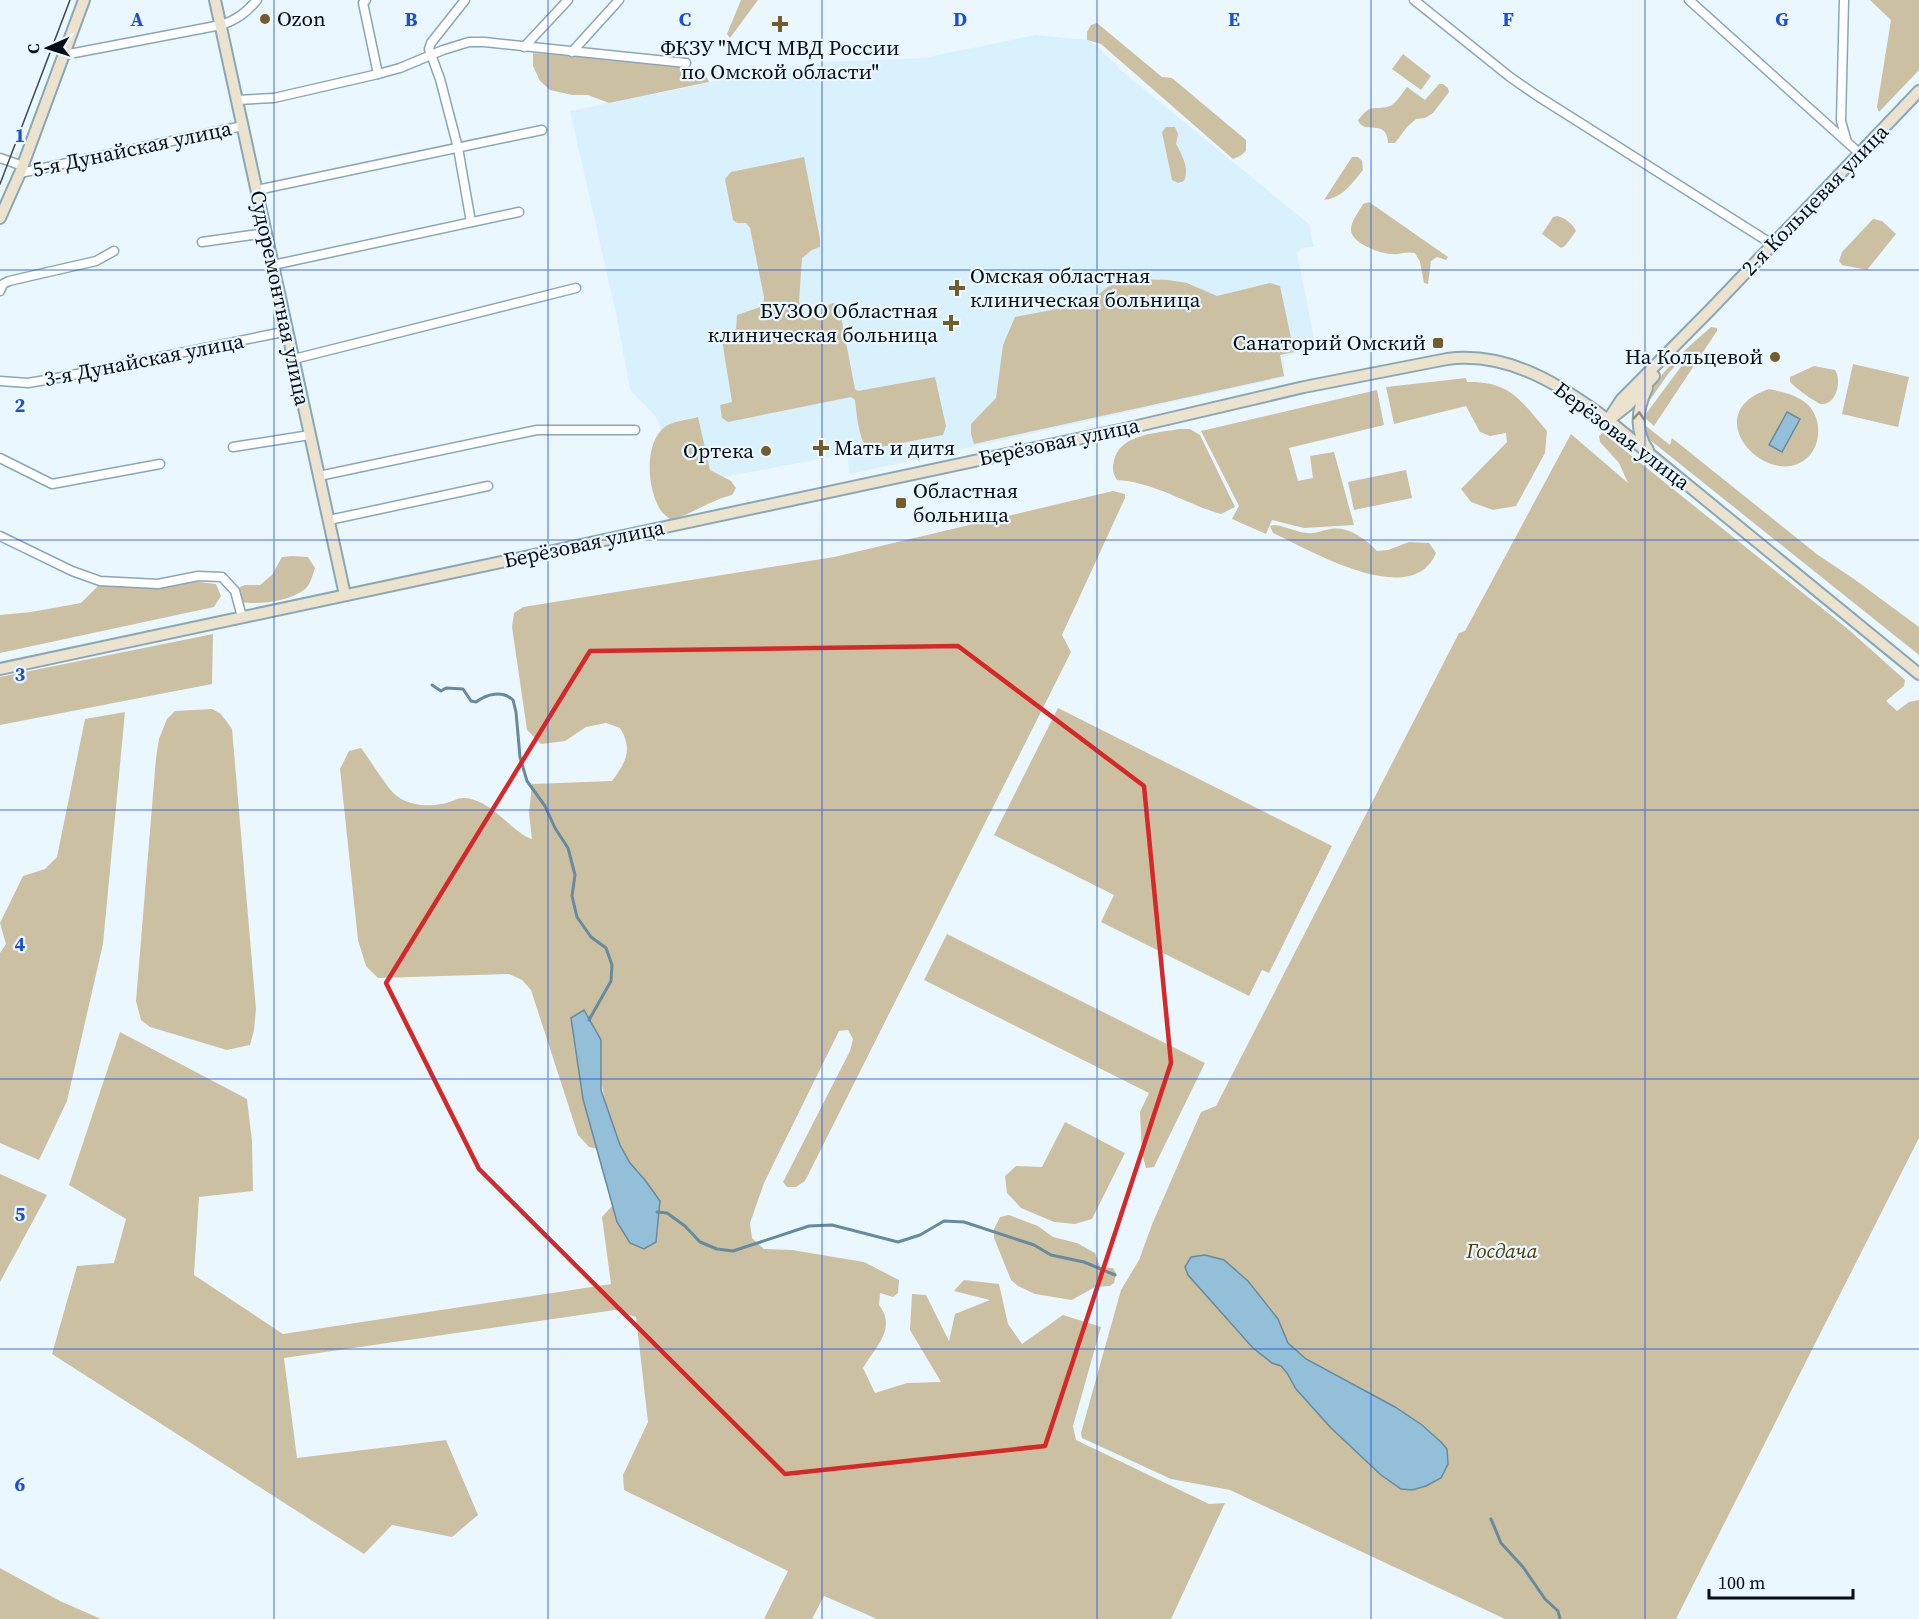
<svg xmlns="http://www.w3.org/2000/svg" width="1919" height="1619" viewBox="0 0 1919 1619" font-family="'Source Serif 4',serif">
  <rect width="100%" height="100%" fill="#ebf7ff"/>
  <path fill="#d9f0fd" d="M1036,35l51,5 9,5 29,29 184,150 5,23 -12,1 -5,5 19,95 -33,9 2,20 -435,97 -3,-20 -178,33 -5,-47 -7,-22 -27,-28 -12,-67 -48,-212 129,-26 32,-9 97,-14 95,-4z"/>
  <g fill="#ccc0a3">
    <path d="M741,0h17l-28,38 -3,-4z"/>
    <path d="M1870,0h49v70l-40,42 -2,-5 14,-87z"/>
    <path d="M1097,23l65,54 10,1 74,62v11l-6,5 -7,3 -132,-115 -14,-4v-8l4,-7z"/>
    <path d="M533,53c31,3 151,6 171,21 2,2 4,6 5,8l-100,21 -21,-8h-16l-22,-5 -10,-9 -7,-15z"/>
    <path d="M1403,54l28,22 -10,14 -29,-21z"/>
    <path d="M1439,84h4l5,4 1,4 -16,21 -8,5 -9,1 -9,8 -12,16h-7c-1,-26 -25,-7 -30,-23 13,-16 12,-10 29,-13 8,-1 15,-14 20,-20l18,13z"/>
    <path d="M1166,127h9l3,7 -2,10c6,11 14,25 8,37l-6,2 -6,-3 -10,-48z"/>
    <path d="M804,157l16,82v8l-8,3 -10,8 -3,44 6,15 15,-1 5,-9 8,-4 6,3 16,83 3,2 77,-14 11,49 -3,9 -67,13c-3,0 -7,0 -9,-2 -8,-4 -11,-37 -12,-46l-4,-3 -123,25 -6,-4 -2,-13 12,-3 -11,-68 15,-5 1,-14 26,-9 1,-9 -14,-69 -4,-5h-9l-4,-3 -8,-41 6,-7z"/>
    <path d="M1352,157h6l4,4 1,9c-11,13 -20,28 -39,30z"/>
    <path d="M1369,202l79,55 -2,3 -9,-3 -6,4 -3,23 -4,-1 -4,-21 -5,-9c-9,-2 -15,2 -23,1 -11,0 -42,-11 -41,-25 0,-8 9,-19 12,-25z"/>
    <path d="M1557,216c7,1 16,8 19,15l-11,15 -4,2 -19,-14 11,-17z"/>
    <path d="M1873,219l9,2 14,13 -29,36 -25,-5 -3,-4 3,-9z"/>
    <path d="M1168,280l19,3 30,13 53,-13 10,3 14,66 -14,3 4,21 -310,68 -3,-10v-10l25,-26 7,-53 12,-28 69,-13c13,-5 19,-16 31,-21 13,-5 39,-3 53,-3z"/>
    <path d="M1711,327l6,1v3l-63,95 -8,-7 -1,-4 38,-51 -1,-6 -14,16 -25,36c9,-33 43,-61 68,-83z"/>
    <path d="M1853,364l56,13 -11,50 -56,-13z"/>
    <path d="M1814,366l21,4c7,10 2,35 -14,34 -5,-1 -27,-17 -31,-22v-5z"/>
    <path d="M1466,378l1,4c44,-1 53,18 80,49l-2,22 -29,53 -23,4 -22,-8 -10,-13 46,-47 -1,-9 -16,3 -10,-4 -14,-26 -72,18 -8,-37z"/>
    <path d="M1769,389c13,3 28,6 38,15 15,13 15,41 0,54 -38,34 -113,-44 -38,-69z"/>
    <path d="M1377,390l7,35 -95,23 9,33 15,-3 -3,-22 24,-4 20,73 -50,3 -32,-8 -6,14 -34,-15 7,-13 -38,-75z"/>
    <path d="M698,417l12,53 21,11 5,7 -4,7c-23,6 -38,18 -61,25 -3,-3 -8,-6 -10,-9 -14,-21 -18,-69 5,-85 8,-5 22,-6 32,-9z"/>
    <path d="M1641,422l29,23 2,-7 146,117 36,24 65,48v28l-269,-215 -6,-5z"/>
    <path d="M1179,429h11l10,6 35,72 -14,7c-35,-10 -67,-32 -104,-34 -5,-7 -5,-14 -2,-23 8,-23 43,-24 64,-28z"/>
    <path d="M1603,433l245,196 57,51 -1,6 -18,15 11,10 12,-9 10,-2v438l-243,481h-171l-275,-129 -59,-11 -89,-41 -1,-5 40,-143 18,-30 14,-38 48,-110 15,-6 243,-473 6,-2 106,-197 57,49 -9,-20 -19,-21 -1,-6z"/>
    <path d="M1406,470l6,28 -58,12 -6,-28z"/>
    <path d="M1113,491l12,3v4l-63,137 9,17 -266,529 -9,6h-9l-4,-5 67,-131 3,-12 -5,-9 -9,1 -75,152 -14,40 2,15 12,11 28,1 72,12 35,18 -1,13 -5,4 -13,-4 -1,12c18,23 -3,41 -16,63l12,25 32,-10 34,-1 -31,-52 2,-36 14,1 23,46 6,-27 35,-14 -36,-9 10,-11 35,4 9,40 14,20 41,-29 38,12 -28,99 3,14 133,64 16,-1 -54,116h-294l-53,-23 -12,23h-48l24,-48 -164,-81 -1,-15 25,-53 -12,-105 -21,-7 -331,48 13,100 149,-18 32,75 -26,22 -60,-12 -28,29 -312,-200 25,-88 37,-3 12,-44 -57,-34 51,-153 127,67 5,42 1,50 -54,6 -5,78 89,59 328,-50 -9,-67 11,-12 4,17 42,-23c-9,-13 -22,-25 -30,-37 -15,-22 -27,-66 -29,-93l-17,30 15,50 -9,-2 -11,-12 -47,-145 -9,-10 -13,-6 -131,4 -12,-12 -8,-26 -18,-171 9,-18 12,-3c8,10 27,42 36,48 11,9 30,11 44,8 12,-1 16,-9 30,-5 25,6 42,34 61,40l-3,-26 3,-29 80,-3c14,-19 21,-31 8,-53l-14,-5 -20,4 -21,14 -24,3 -14,-14 -15,-103 2,-14 9,-6 311,-50z"/>
    <path d="M1274,525c11,1 22,7 33,8 9,1 15,-3 24,-4 18,-3 34,10 46,22l11,-1 21,-8 20,1 7,10c-24,58 -126,-3 -163,-20l-3,-7z"/>
    <path d="M292,556l16,1 7,11c-3,8 -4,16 -11,22 -15,11 -44,15 -62,12l-3,-4 1,-11 5,-2h15l12,-10 10,-18z"/>
    <path d="M183,580l33,4 5,12 -7,11 -214,46v-38l31,-3 50,-9 19,-19 39,4z"/>
    <path d="M213,634l-1,50 -212,41v-48z"/>
    <path d="M1058,708l274,138 -63,127 -7,-3 -13,26 -148,-74 13,-27 -120,-60z"/>
    <path d="M212,709l9,5 11,15 24,280 -2,21 -4,15 -23,5 -77,-23 -9,-7 -5,-19 20,-243 3,-19 8,-20 8,-8z"/>
    <path d="M125,712l-22,232 -36,157 -28,59 -39,-17v-190l6,-9 -6,-21 23,-47 22,-7 12,-12 28,-138z"/>
    <path d="M947,934l258,129 -51,104 -8,1 -4,-15 -2,-41 9,-19 -225,-113z"/>
    <path d="M1065,1122l60,31 -33,66 -17,5 -21,-2 -33,-14 -14,-15 -2,-17 11,-10 26,1z"/>
    <path d="M0,1174l47,21 -47,87z"/>
    <path d="M1009,1215l29,11 15,11 24,6 18,10 5,14 13,1 3,5 -2,10 -4,3 -15,1 -23,13 -37,-6 -17,-8 -7,-6 -17,-42v-9l6,-12z"/>
    <path d="M0,1568l60,33 41,18h-101z"/>
  </g>
  <g fill="#93bfd9" stroke="#688a9e" stroke-width="1.5">
    <path d="M1787,412l13,7 -18,33 -13,-7z"/>
    <path d="M584,1010l17,30v50l19,55 10,18 15,17 15,21 -4,41 -12,7 -14,-6 -13,-21 -34,-123 -12,-81z"/>
    <path d="M1205,1255l19,5 24,21 30,38 10,24 18,16 89,48 27,18 19,17 6,7 1,15 -7,14 -15,8 -14,4 -11,-1 -20,-14 -50,-47 -35,-39 -9,-16 -6,-7 -9,-3 -19,-15 -65,-73 -3,-8 6,-10z"/>
  </g>
  <g fill="none" stroke-linecap="round" stroke-linejoin="round">
    <g stroke="#688a9e" stroke-width="3">
      <path d="M432,685l9,6 5,-3 17,1 8,12 5,1c11,-8 26,-12 37,-2l3,12 4,45 7,24 18,25 10,22 13,20 7,27 -3,21 5,21 14,20 15,11 6,17 -1,16 -22,39"/>
      <path d="M657,1212l10,1 18,13 15,16 17,7 16,2 76,-25 23,-1 66,17 22,-7 24,-14 20,1 70,23 17,10 33,7 31,13"/>
      <path d="M1491,1519l10,24 22,24 22,32 13,12 2,8"/>
    </g>
    <defs>
      <g id="street">
        <path d="M366,0l-3,3 15,71"/>
        <path d="M465,0l-34,43 -2,6 11,30 18,69 13,74"/>
        <path d="M1414,0l96,77 26,18 236,149"/>
        <path d="M1689,0l169,152"/>
        <path d="M1844,0l-3,121 6,21"/>
        <path d="M524,47l44,-47"/>
        <path d="M572,52l47,-52"/>
        <path d="M64,55l157,-30c15,-5 25,-12 36,-25"/>
        <path d="M237,100l37,-2 104,-24 22,-6 43,-18 26,-8h15l202,21"/>
        <path d="M0,158l23,8"/>
        <path d="M20,173l223,-47"/>
        <path d="M257,190l285,-60"/>
        <path d="M202,242l64,-9"/>
        <path d="M273,265l246,-53"/>
        <path d="M0,291l3,-7 6,-3 87,-20 18,-10"/>
        <path d="M294,359l282,-71"/>
        <path d="M0,381l28,2 29,-5 231,-47"/>
        <path d="M233,447l77,-12"/>
        <path d="M0,458l52,26 108,-20"/>
        <path d="M319,476l218,-46h98"/>
        <path d="M329,520l159,-34"/>
        <path d="M0,536l72,35 28,10 58,3 40,-8 24,1 13,14 7,26"/>
      </g>
      <g id="secondary">
        <path d="M215,0l130,595"/>
        <path d="M0,218l20,-45 64,-173"/>
        <path d="M1647,388c-10,21 -13,42 1,62"/>
        <path d="M1614,416l14,-11 26,-29"/>
        <path d="M1608,420l13,-20 90,-91 208,-218"/>
        <path d="M0,669l1129,-241 175,-41 143,-28c61,-8 114,26 161,61l311,254"/>
      </g>
    </defs>
    <use href="#street" stroke="#8aa7b8" stroke-width="11"/>
    <use href="#secondary" stroke="#8aa7b8" stroke-width="14"/>
    <use href="#street" stroke="#fff" stroke-width="8"/>
    <use href="#secondary" stroke="#ebe3ce" stroke-width="10"/>
    <path stroke="#3d474d" stroke-width="1.5" d="M0,184l70,-184"/>
  </g>
  <defs><path id="oneway-chevron" d="M-2-3.5L2.5 0L-2 3.5" fill="none" stroke-width="1.6" stroke-linecap="round" stroke-linejoin="round" transform="scale(1.5)"/></defs>
  <use stroke="#8f8d83" href="#oneway-chevron" transform="translate(1639 416) rotate(-86)"/>
  <path fill="none" stroke="#d62828" stroke-width="4.5" stroke-linejoin="round" d="M958,646l186,140 27,277 -126,383 -260,28 -306,-305 -93,-186 204,-332z"/>
  <path fill="none" stroke="#1d4ed8" stroke-width="1.5" stroke-opacity="0.55" d="M274,0v1619M548,0v1619M822,0v1619M1097,0v1619M1371,0v1619M1645,0v1619M0,270h1919M0,540h1919M0,810h1919M0,1079h1919M0,1349h1919"/>
  <g fill="#715e2c" stroke="#ebf7ff" stroke-width="2">
    <circle cx="265" cy="19" r="6"/>
    <path d="M777 15h6v6h6v6h-6v6h-6v-6h-6v-6h6z"/>
    <path d="M954 279h6v6h6v6h-6v6h-6v-6h-6v-6h6z"/>
    <path d="M948 314h6v6h6v6h-6v6h-6v-6h-6v-6h6z"/>
    <rect x="1432" y="337" width="12" height="12" rx="3"/>
    <circle cx="1775" cy="357" r="6"/>
    <path d="M818 439h6v6h6v6h-6v6h-6v-6h-6v-6h6z"/>
    <circle cx="766" cy="451" r="6"/>
    <rect x="895" y="497" width="12" height="12" rx="3"/>
  </g>
  <g text-anchor="middle" stroke-width="4.5" stroke-linejoin="round" paint-order="stroke">
    <g font-size="21" fill="#040d13" stroke="#ebf7ff" text-anchor="start">
      <text x="277" y="26">Ozon</text>
      <text x="780" y="55" text-anchor="middle">ФКЗУ "МСЧ МВД России<tspan x="780" dy="24">по Омской области"</tspan></text>
      <text x="970" y="283">Омская областная<tspan x="970" dy="24">клиническая больница</tspan></text>
      <text x="938" y="318" text-anchor="end">БУЗОО Областная<tspan x="938" dy="24">клиническая больница</tspan></text>
      <text x="1426" y="350" text-anchor="end">Санаторий Омский</text>
      <text x="1763" y="364" text-anchor="end">На Кольцевой</text>
      <text x="834" y="455">Мать и дитя</text>
      <text x="754" y="458" text-anchor="end">Ортека</text>
      <text x="913" y="498">Областная<tspan x="913" dy="24">больница</tspan></text>
    </g>
    <g font-size="21" fill="#040d13" stroke="#ebf7ff">
      <text transform="translate(132 149) rotate(-12)" y="7">5-я Дунайская улица</text>
      <text transform="translate(1815 200) rotate(-46)" y="7">2-я Кольцевая улица</text>
      <text transform="translate(280 298) rotate(78)" y="7">Судоремонтная улица</text>
      <text transform="translate(144 360) rotate(-11)" y="7">3-я Дунайская улица</text>
      <text transform="translate(1622 436) rotate(37)" y="7">Берёзовая улица</text>
      <text transform="translate(1059 442) rotate(-12)" y="7">Берёзовая улица</text>
      <text transform="translate(584 544) rotate(-12)" y="7">Берёзовая улица</text>
    </g>
    <g font-size="21" font-style="italic" fill="#4e3c05" stroke="#ebf7ff">
      <text x="1502" y="1258">Госдача</text>
    </g>
  </g>
  <g font-size="20" text-anchor="middle" font-weight="bold" fill="#1d4ed8" stroke="#ebf7ff" stroke-width="4.5" stroke-linejoin="round" paint-order="stroke">
    <text x="137" y="26">A</text>
    <text x="411" y="26">B</text>
    <text x="685" y="26">C</text>
    <text x="960" y="26">D</text>
    <text x="1234" y="26">E</text>
    <text x="1508" y="26">F</text>
    <text x="1782" y="26">G</text>
    <text x="20" y="142">1</text>
    <text x="20" y="412">2</text>
    <text x="20" y="681">3</text>
    <text x="20" y="951">4</text>
    <text x="20" y="1221">5</text>
    <text x="20" y="1491">6</text>
  </g>
  <g transform="translate(48 48) rotate(267)" stroke="#ebf7ff" stroke-width="4.5" paint-order="stroke">
  <path d="M0-4.5L10 22L0 15L-10 22Z" fill="#040d13"/>
  <text y="-9" font-size="16" font-weight="bold" text-anchor="middle" fill="#040d13">С</text>
  </g>
  <path d="M1709 1589v9h144v-9" fill="none" stroke="#040d13" stroke-width="3"/>
  <text x="1718" y="1589" font-size="18" fill="#040d13" stroke="#ebf7ff" stroke-width="4.5" paint-order="stroke">100 m</text>
</svg>
